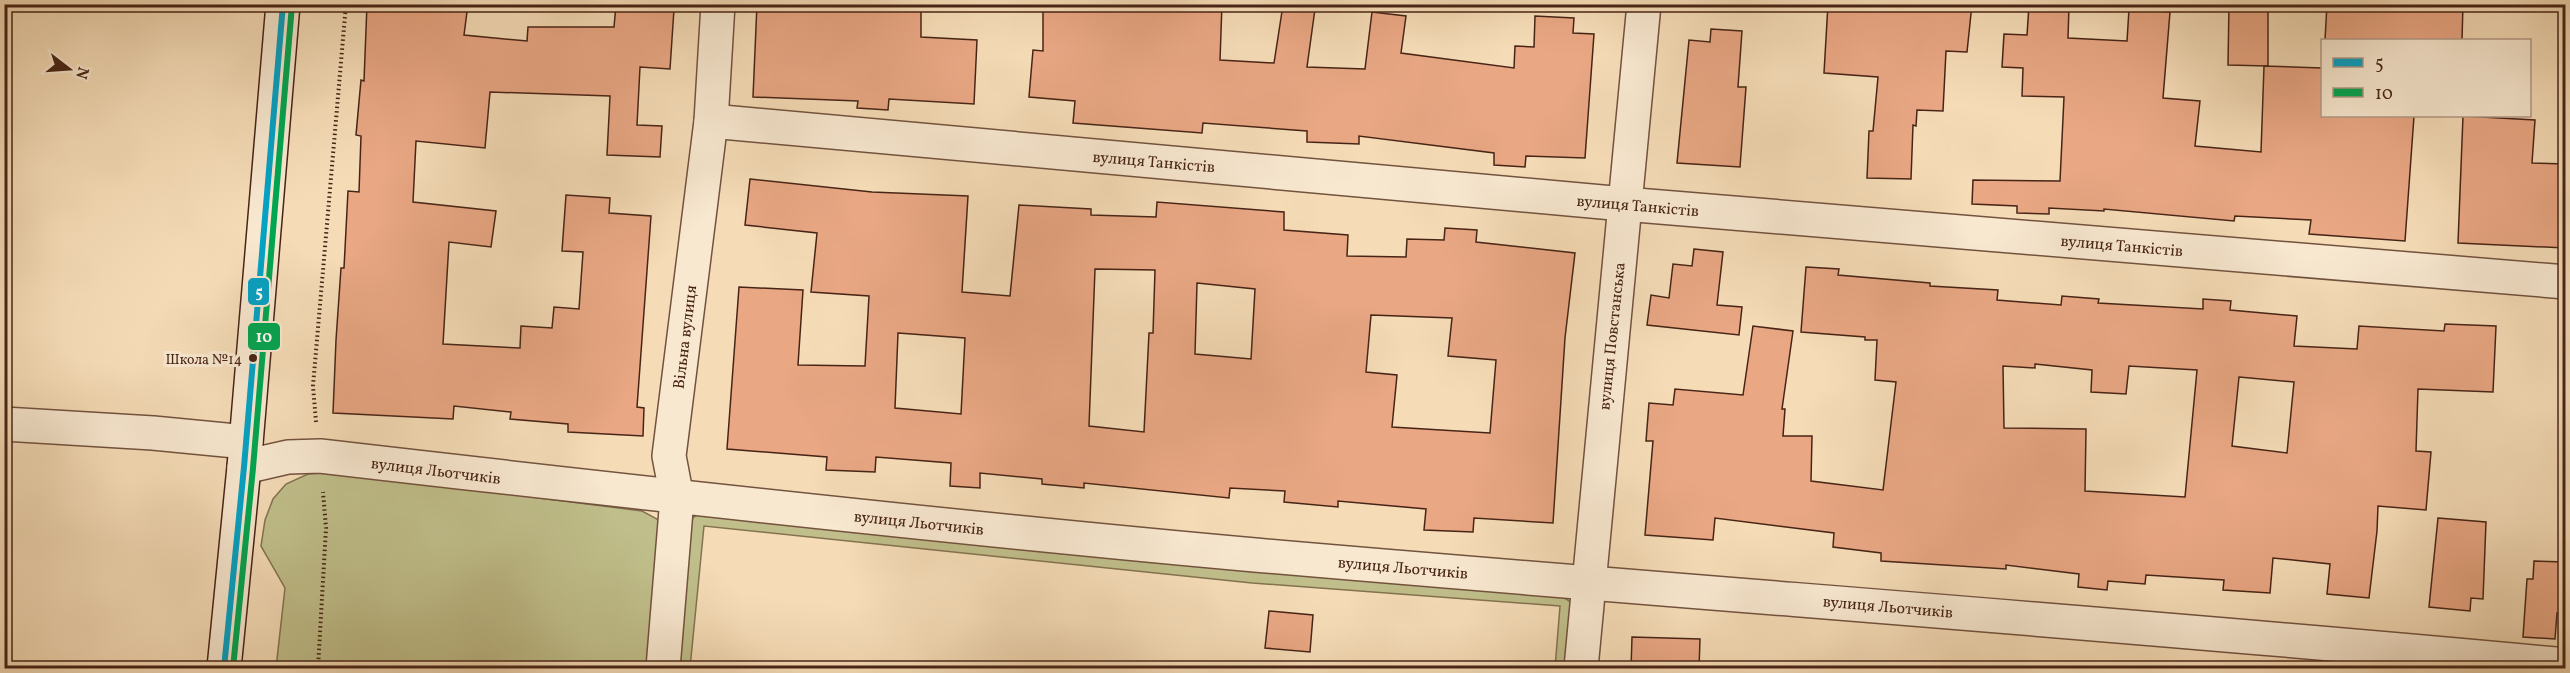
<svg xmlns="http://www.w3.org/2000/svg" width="2570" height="673" viewBox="0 0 2570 673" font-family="Vollkorn,serif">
  <rect width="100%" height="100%" fill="#f5dcb7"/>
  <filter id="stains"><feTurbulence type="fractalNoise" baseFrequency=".00333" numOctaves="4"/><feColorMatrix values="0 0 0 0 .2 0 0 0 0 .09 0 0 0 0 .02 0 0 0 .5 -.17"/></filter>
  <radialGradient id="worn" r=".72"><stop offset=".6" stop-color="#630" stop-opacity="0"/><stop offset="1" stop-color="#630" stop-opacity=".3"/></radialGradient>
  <g fill="#c0bf8b" stroke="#847250" stroke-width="1.5">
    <path d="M335,472l307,39 15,8 5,7 -10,142h-376l9,-80 -24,-42 4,-26 8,-21 13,-15 22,-10z"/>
    <path d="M697,515l866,82 11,7 -3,64h-16l5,-62 -308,-23 -548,-57 -14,142h-18l17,-148z"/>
  </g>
  <g fill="#e9a784" stroke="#482416" stroke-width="1.5" fill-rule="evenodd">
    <path d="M367,4h101l-4,31 63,6 1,-14h86l2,-22 58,4 -4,60 -30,-2 -3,58 25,1 -2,31 -53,-2 3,-59 -120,-4 -5,56 -69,-7 -3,61 83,9 -5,36 -42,-5 -6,102 77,4 1,-22 31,2 2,-21 25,2 4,-57 -21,-1 4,-56 44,3 -1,15 42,3 -14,191 7,1 -1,28 -75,-4v-8l-58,-5 1,-7 -57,-6 -1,13 -120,-6 3,-73 5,-72h3l4,-77 11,1 2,-56 -5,-1 5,-55 3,1z"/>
    <path d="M757,4h164v33l56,3 -3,64 -85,-5 -1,11 -31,-2 1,-7 -105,-4z"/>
    <path d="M1043,4h179l-2,56 54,3 9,-58 32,4 -8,58 58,2 7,-57 34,4 -5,37 113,15 1,-22 19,1 1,-31 39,2 -1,15 21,1 -9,124 -59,-2 -1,11 -31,-2v-12l-135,-17v8l-52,-2v-11l-104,-8 -1,10 -129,-10 2,-22 -46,-4 4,-47 10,1z"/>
    <path d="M1828,4h144l-5,48 -21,-1 -3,60 -26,-1 -1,16 -3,-1 -2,54 -44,-1 2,-47h4l5,-54 -54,-4z"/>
    <path d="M2229,4h39v62l-40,-1z"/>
    <path d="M2327,4h136l-1,36h-137z"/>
    <path d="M2029,5l40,1 -1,32 59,3 2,-32 41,3 -7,86 37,3 -5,45 66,6 3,-86 58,2v48h92l-9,125 -96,-7 2,-14 -76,-4 -1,5 -130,-12v2l-55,-3v6l-32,-1v-7l-45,-2 1,-24 87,1 4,-84 -42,-1 1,-28 -21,-1 2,-33 23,1z"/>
    <path d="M1711,29l31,2 -4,56h8l-6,80 -63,-4 12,-123 21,2z"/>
    <path d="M2463,116l72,4 -3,43 33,1v84l-107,-5z"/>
    <path d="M750,179l122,13 96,4 -6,96 48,4 9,-91 72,4v6l65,2 1,-15 127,10v18l64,5 -1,21 59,1 1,-18 37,1 1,-12 32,2 -1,12 99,11 -10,85 -12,185 -79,-5 -1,14 -49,-2 2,-21 -88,-8v6l-54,-5 1,-11 -55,-3 -1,10 -145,-15v5l-42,-4v-5l-62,-6v15l-30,-2 1,-23 -75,-6 -1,15 -49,-2 1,-13 -100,-8 12,-162 64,3 -5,75 67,1 4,-70 -58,-4 6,-59 -72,-8zM1095,269l60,1 -2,63h-4l-5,99 -55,-6zM1197,283l58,6 -4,70 -56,-5zM1371,315l81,3 -4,38 48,4 -6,73 -98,-6 5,-52 -31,-3zM898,333l67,5 -4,76 -66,-6z"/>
    <path d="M1694,249l29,3 -6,53 25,2 -3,28 -92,-10 4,-30 18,3 4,-34 19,2z"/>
    <path d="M1806,267l33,2 -1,6 92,8v3l68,4 -1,10 64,5 1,-9 37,3 -1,4 105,6v-10l28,2 -1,9 67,6 -3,30 63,3 2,-23 85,5 1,-7 51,2 -3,66 -75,-3 -2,62 15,1 -5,58 -48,-4 -1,25 -8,67 -42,-4 3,-30 -57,-6 -3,35 -47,-3 1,-10 -78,-5 -1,9 -37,-3 -1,9 -29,-3 1,-13 -73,-9v4l-125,-8v-8l-48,-6 1,-14 -119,-15 -2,22 -68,-5 8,-94h-7l3,-38 24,2 2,-16 68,6 10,-69 40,5 -11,78h3l-2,27h29l-1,45 72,9 13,-108 -21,-2 2,-40h-12v-3l-64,-5zM2035,364l57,6 -1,22 35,2 3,-28 68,4 -12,127 -100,-6 1,-62 -82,-1 -1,-62 32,2zM2239,377l55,5 -7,71 -55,-7z"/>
    <path d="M2438,518l48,4 -3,77 -12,-1 -1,13 -41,-4z"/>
    <path d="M2534,561l31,1v52l-8,-1 -2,26 -32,-2 4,-58h6z"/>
    <path d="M1269,611l44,4 -3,37 -45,-4z"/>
    <path d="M1632,637l68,2 -1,30h-68z"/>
  </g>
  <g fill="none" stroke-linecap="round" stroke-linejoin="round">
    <defs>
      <g id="street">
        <path d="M711,121l913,83 942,78"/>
        <path d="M4,424l149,9 93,9"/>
        <path d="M244,467l44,-10 32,-1c311,36 623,71 935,99 437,38 874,69 1311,110"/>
        <path d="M663,668l14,-170 -8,-42 42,-335 7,-117"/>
        <path d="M1581,668l63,-664"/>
      </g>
      <path id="secondary" d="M224,668l20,-201 39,-463"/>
    </defs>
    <use href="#street" stroke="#73523e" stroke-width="36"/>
    <use href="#secondary" stroke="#482416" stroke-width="36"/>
    <g stroke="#482416" stroke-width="4" stroke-dasharray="1.5 3" stroke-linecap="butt">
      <path d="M316,422l-3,-36 33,-382"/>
      <path d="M318,668l8,-140 -3,-36"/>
    </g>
    <use href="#street" stroke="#f8e8d0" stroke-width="33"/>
    <use href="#secondary" stroke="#f8e8d0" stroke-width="33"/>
    <defs>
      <path id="bus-1" d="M224,668l20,-201 39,-463"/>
      <path id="bus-2" d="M233,668l20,-200 39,-463"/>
    </defs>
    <use href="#bus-1" stroke="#f8e8d0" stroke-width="10"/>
    <use href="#bus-2" stroke="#f8e8d0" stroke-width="10"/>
    <use href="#bus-1" stroke="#04a2c5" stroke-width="6"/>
    <use href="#bus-2" stroke="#00a651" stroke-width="6"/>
  </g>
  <circle fill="#482416" stroke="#f8e8d0" stroke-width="2" cx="253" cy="358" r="5"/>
  <g text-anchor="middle" stroke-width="6" stroke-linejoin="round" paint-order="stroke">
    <g font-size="14" fill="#482416" stroke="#f8e8d0" text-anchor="end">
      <text x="242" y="364">Школа №14</text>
    </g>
    <g font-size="16" fill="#482416" stroke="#f8e8d0">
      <text transform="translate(1154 161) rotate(5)" y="6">вулиця Танкістів</text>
      <text transform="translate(1638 205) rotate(5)" y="6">вулиця Танкістів</text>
      <text transform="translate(2122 245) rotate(5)" y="6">вулиця Танкістів</text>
      <text transform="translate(1611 336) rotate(-84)" y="6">вулиця Повстанська</text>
      <text transform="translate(684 337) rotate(-83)" y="6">Вільна вулиця</text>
      <text transform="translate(436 470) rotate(7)" y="6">вулиця Льотчиків</text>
      <text transform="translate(919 522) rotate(6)" y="6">вулиця Льотчиків</text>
      <text transform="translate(1403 567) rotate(5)" y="6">вулиця Льотчиків</text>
      <text transform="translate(1888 606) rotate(5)" y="6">вулиця Льотчиків</text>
    </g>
  </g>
  <g stroke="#f8e8d0" stroke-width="2">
    <rect x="247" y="277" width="23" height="29" rx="6" fill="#04a2c5"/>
    <rect x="247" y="322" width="34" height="29" rx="6" fill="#00a651"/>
  </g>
  <g font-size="16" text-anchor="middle" font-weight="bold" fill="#fff">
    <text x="259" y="297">5</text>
    <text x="264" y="342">10</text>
  </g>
  <rect width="2570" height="673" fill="none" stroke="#f5dcb7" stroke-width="24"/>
  <rect x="6" y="6" width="2558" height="661" fill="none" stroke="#482416" stroke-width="3"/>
  <rect x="12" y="12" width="2546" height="649" fill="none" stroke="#482416" stroke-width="1.5"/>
  <rect x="2321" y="39" width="210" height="78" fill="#f8e8d0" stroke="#b29a86" stroke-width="1.5"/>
  <rect x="2333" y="58" width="30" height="9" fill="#04a2c5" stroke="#b29a86" stroke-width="1.5"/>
  <text x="2375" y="69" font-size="18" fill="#482416">5</text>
  <rect x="2333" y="88" width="30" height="9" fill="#00a651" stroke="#b29a86" stroke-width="1.5"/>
  <text x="2375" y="99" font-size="18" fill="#482416">10</text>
  <g transform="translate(69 69) rotate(107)" stroke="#f8e8d0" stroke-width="4.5" paint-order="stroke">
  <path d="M0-4.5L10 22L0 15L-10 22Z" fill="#482416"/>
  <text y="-9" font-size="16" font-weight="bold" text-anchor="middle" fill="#482416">N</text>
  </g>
  <rect width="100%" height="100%" filter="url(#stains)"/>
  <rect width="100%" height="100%" fill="url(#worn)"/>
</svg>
